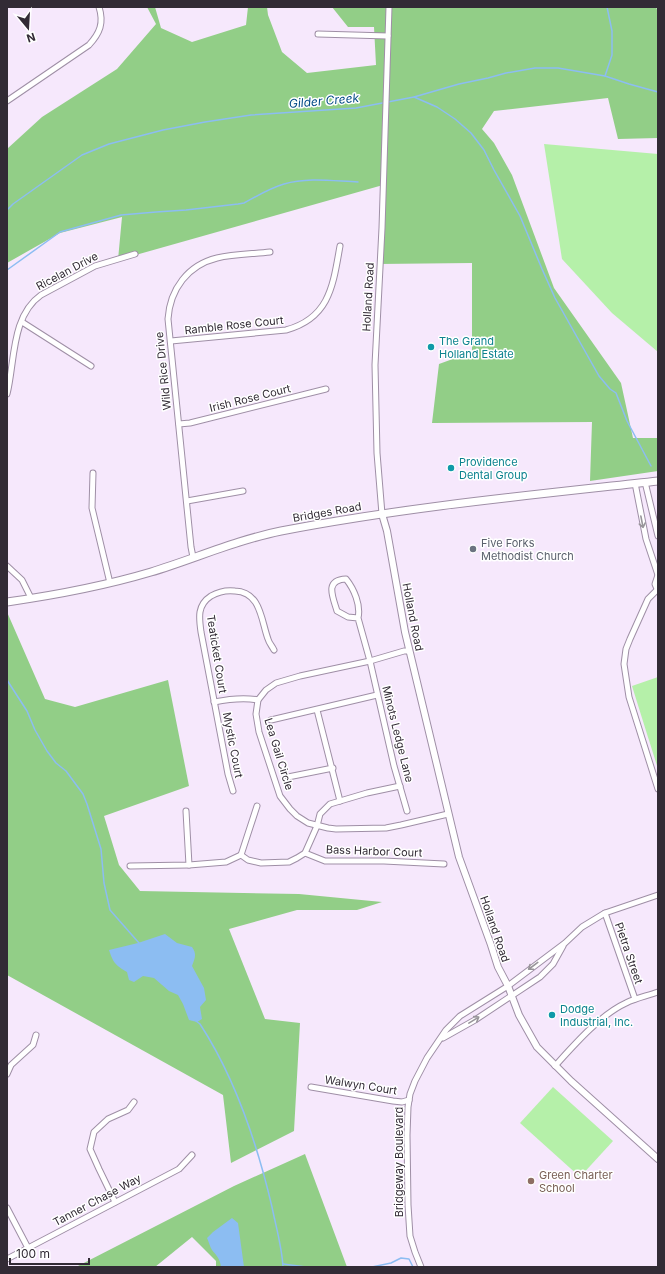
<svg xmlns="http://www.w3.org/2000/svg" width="665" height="1274" viewBox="0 0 665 1274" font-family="Inter,sans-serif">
  <rect width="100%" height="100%" fill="#f6e8fc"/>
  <g fill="#b5f0a9">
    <path d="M544,144l114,10v198l-46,-39 -50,-54z"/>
    <path d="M658,677v92l-26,-83z"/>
    <path d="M553,1087l60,54 -33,36 -60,-54z"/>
  </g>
  <g fill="#92ce87">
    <path d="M147,7h8l6,21 31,14 54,-17 2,-18h19l1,8 14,37 25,21 69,-8 -2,-38h-26l-16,-20h324l2,5v126l-40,1 -10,-41 -114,13 -12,18 12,14 18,32 42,113 67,95 12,55h25v33l-68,10 2,-59 -160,1 7,-59 33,-12v-89l-94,1 5,-79 -265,75 4,-43 -62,16 -53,30v-114l35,-32 75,-48 39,-45z"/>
    <path d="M7,612l38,87 30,8 93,-27 21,106 -85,30 15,49 21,26 159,3 83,8 -25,8h-60l-68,19 36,90 35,4 -6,108 -63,32 -8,-68 -216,-120z"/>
    <path d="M305,1154l42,113h-131v-6l-24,-24 -37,30h-79l158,-81z"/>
  </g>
  <g fill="#8cbdf2">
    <path d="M165,934l12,9 15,4c5,7 3,11 0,19l12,22 2,12 -6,7 2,12 -5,3 -8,-2 -6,-16 -5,-9 -9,-4 -15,-13 -11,-2 -9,6 -5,-2 -2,-8c-12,-7 -14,-10 -18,-22l29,-7z"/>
    <path d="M232,1218l6,5 6,44h-23c-1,-8 -4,-11 -9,-17 -2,-3 -3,-8 -5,-12l6,-6z"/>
  </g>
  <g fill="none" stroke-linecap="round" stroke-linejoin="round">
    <g stroke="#8cbdf2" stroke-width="1.5">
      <path d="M605,76l7,-21v-24l-5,-24"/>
      <path d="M414,97l23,10 18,12 16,14 13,17 10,20 26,46 22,53 13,29 44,78 11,13 6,4 11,28 24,45"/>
      <path d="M7,210l6,-6 69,-49 27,-11 54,-14 42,-8 46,-7 105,-7 58,-11 45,-13 29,-6 18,-5 29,-5h23l47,8 24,8 29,8"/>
      <path d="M7,270l53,-38 61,-17 35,-3 30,-2 52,-6 6,-1c13,-7 26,-15 40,-19 24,-7 49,-3 74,-2"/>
      <path d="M7,680l20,31 8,19 12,21 9,12 10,8 17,23 4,10 14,45 3,34 6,27 29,33"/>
      <path d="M196,1021l4,3c36,55 57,119 72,183 4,20 10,40 11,60"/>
      <path d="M283,1264l23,3"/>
      <path d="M372,1267l19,-4 10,-5 8,1 4,8"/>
    </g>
    <defs>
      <g id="minor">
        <path d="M318,34l70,2"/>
        <path d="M7,101l82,-56c11,-12 15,-22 10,-38"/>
        <path d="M22,322l69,44"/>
        <path d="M171,341l115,-11c44,-12 47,-45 54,-84"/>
        <path d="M7,394c8,-32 4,-78 34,-99l54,-29 40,-12"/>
        <path d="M179,424l11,-1 136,-34"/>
        <path d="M93,473l-1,35 18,75"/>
        <path d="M645,482l13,54"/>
        <path d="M635,483l11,56 12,36"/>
        <path d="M187,501l56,-10"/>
        <path d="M382,514l-5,-61 -2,-88 7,-137 7,-221"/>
        <path d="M193,557l-2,-10 -23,-228c2,-30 20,-54 49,-61 17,-4 36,-4 53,-6"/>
        <path d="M7,566l15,14 9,18"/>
        <path d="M658,575l-3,9 3,7"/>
        <path d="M657,590l-9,9 -18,40 -4,10 -2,15 5,33 29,92"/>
        <path d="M358,618c3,-13 -4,-29 -12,-39 -22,1 -13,18 -9,32l11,6 10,1 12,43 24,105 13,45"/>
        <path d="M409,651h-5l-34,10 -70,15 -24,7 -10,7 -8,10 -2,14 3,18 21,64 10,13 7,7 11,7 20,5 8,1 50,-1 15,-3 47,-11"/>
        <path d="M214,702c15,-3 29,-5 44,-2"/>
        <path d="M317,710l23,91"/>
        <path d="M271,720l106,-25"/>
        <path d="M288,777l45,-9"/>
        <path d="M233,791l-5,-17 -27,-142c-2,-14 -4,-27 10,-36 7,-4 16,-6 24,-5 26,1 26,29 33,48 1,4 4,7 6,11"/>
        <path d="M186,811l3,54"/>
        <path d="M305,853l20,8h59l60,3"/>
        <path d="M241,855l7,5 13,3 28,-1 8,-4 8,-5 12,-27 3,-12 10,-10 37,-11 33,-7"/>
        <path d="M241,855l16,-49"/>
        <path d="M130,866l59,-1 37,-3 15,-7"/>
        <path d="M605,913l30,86"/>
        <path d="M443,1038l32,-18 65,-43 13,-13 10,-18"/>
        <path d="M555,1066c19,-21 45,-51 71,-63 10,-5 21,-7 32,-11"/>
        <path d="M7,1074l4,-9 22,-20 3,-10"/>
        <path d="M311,1087l82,14 9,1 7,-2"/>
        <path d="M115,1202l-16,-33 -9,-20 4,-17 14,-13 20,-9 6,-8"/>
        <path d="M7,1208l21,40"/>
        <path d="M7,1259l172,-90 13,-14"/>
        <path d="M421,1267l-6,-15 -5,-16 -2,-31 -1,-70 1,-28 2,-13 5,-13 12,-23 19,-28 14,-14 48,-30 57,-43 17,-16 23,-14 53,-18"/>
      </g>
      <path id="tertiary" d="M382,514l5,17 18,101 54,225 32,88 7,22 10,19 11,29 18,32 34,34 87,78"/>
      <path id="secondary" d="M7,602c49,-7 97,-16 144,-30 43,-13 85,-32 130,-41 124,-24 251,-36 377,-50"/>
    </defs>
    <use href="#minor" stroke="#9f8fa6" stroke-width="7"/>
    <use href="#tertiary" stroke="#9f8fa6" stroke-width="8"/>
    <use href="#secondary" stroke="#9f8fa6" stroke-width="9"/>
    <use href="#minor" stroke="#fff" stroke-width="5"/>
    <use href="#tertiary" stroke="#fff" stroke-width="6"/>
    <use href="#secondary" stroke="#fff" stroke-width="7"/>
  </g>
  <defs><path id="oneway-shaft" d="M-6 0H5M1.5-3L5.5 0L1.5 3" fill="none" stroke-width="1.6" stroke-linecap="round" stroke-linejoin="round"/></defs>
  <g stroke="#98959a">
    <use href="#oneway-shaft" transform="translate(642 522) rotate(79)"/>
    <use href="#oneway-shaft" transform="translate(533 966) rotate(143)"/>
    <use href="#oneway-shaft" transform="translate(474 1020) rotate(-31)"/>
  </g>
  <g fill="#0f9aa8" stroke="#fff" stroke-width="1.5">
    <circle cx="431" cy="347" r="4"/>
    <circle cx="451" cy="468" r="4"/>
    <circle cx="552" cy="1015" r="4"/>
  </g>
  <circle fill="#6b7280" stroke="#fff" stroke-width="1.5" cx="473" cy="549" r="4"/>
  <circle fill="#8d6e63" stroke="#fff" stroke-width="1.5" cx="531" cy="1181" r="4"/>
  <g text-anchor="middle" stroke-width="3" stroke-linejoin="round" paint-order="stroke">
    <g font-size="11" fill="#322b35" stroke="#fff">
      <text transform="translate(67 271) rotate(-28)" y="4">Ricelan Drive</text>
      <text transform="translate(368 297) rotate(-87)" y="4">Holland Road</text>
      <text transform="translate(234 325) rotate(-6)" y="4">Ramble Rose Court</text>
      <text transform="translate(163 371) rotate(-96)" y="4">Wild Rice Drive</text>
      <text transform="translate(250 398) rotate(-14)" y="4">Irish Rose Court</text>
      <text transform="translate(327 512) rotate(-10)" y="4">Bridges Road</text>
      <text transform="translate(413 617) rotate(79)" y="4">Holland Road</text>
      <text transform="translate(217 654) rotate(81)" y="4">Teaticket Court</text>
      <text transform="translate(398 734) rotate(76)" y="4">Minots Ledge Lane</text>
      <text transform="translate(233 745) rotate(79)" y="4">Mystic Court</text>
      <text transform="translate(279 754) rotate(73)" y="4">Lea Gail Circle</text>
      <text transform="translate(374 851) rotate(2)" y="4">Bass Harbor Court</text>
      <text transform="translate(495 929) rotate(71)" y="4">Holland Road</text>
      <text transform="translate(629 953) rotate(71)" y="4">Pietra Street</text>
      <text transform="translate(361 1085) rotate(9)" y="4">Walwyn Court</text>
      <text transform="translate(399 1162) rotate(-90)" y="4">Bridgeway Boulevard</text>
      <text transform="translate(97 1200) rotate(-28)" y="4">Tanner Chase Way</text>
    </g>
    <g font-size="11" fill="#0d838f" stroke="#fff" text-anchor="start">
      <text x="439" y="345">The Grand<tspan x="439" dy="13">Holland Estate</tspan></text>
      <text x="459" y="466">Providence<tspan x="459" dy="13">Dental Group</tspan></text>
      <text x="560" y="1013">Dodge<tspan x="560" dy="13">Industrial, Inc.</tspan></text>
    </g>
    <g font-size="11" fill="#5b616d" stroke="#fff" text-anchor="start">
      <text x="481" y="547">Five Forks<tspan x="481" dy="13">Methodist Church</tspan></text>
    </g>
    <g font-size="11" fill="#785e54" stroke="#fff" text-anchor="start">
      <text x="539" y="1179">Green Charter<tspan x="539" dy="13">School</tspan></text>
    </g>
    <g font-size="12" font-style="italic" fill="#024a85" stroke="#fff">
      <text transform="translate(324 101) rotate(-5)" y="4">Gilder Creek</text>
    </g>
  </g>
  <rect width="665" height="1274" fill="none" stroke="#322b35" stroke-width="16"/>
  <g transform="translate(28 28) rotate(162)" stroke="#ffffff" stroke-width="3" paint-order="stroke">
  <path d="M0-3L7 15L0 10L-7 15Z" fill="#322b35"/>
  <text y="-6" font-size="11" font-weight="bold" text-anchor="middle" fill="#322b35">N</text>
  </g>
  <path d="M10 1258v6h79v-6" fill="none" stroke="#322b35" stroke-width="2"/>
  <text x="16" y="1258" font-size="12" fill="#322b35" stroke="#ffffff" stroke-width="3" paint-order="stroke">100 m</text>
</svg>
